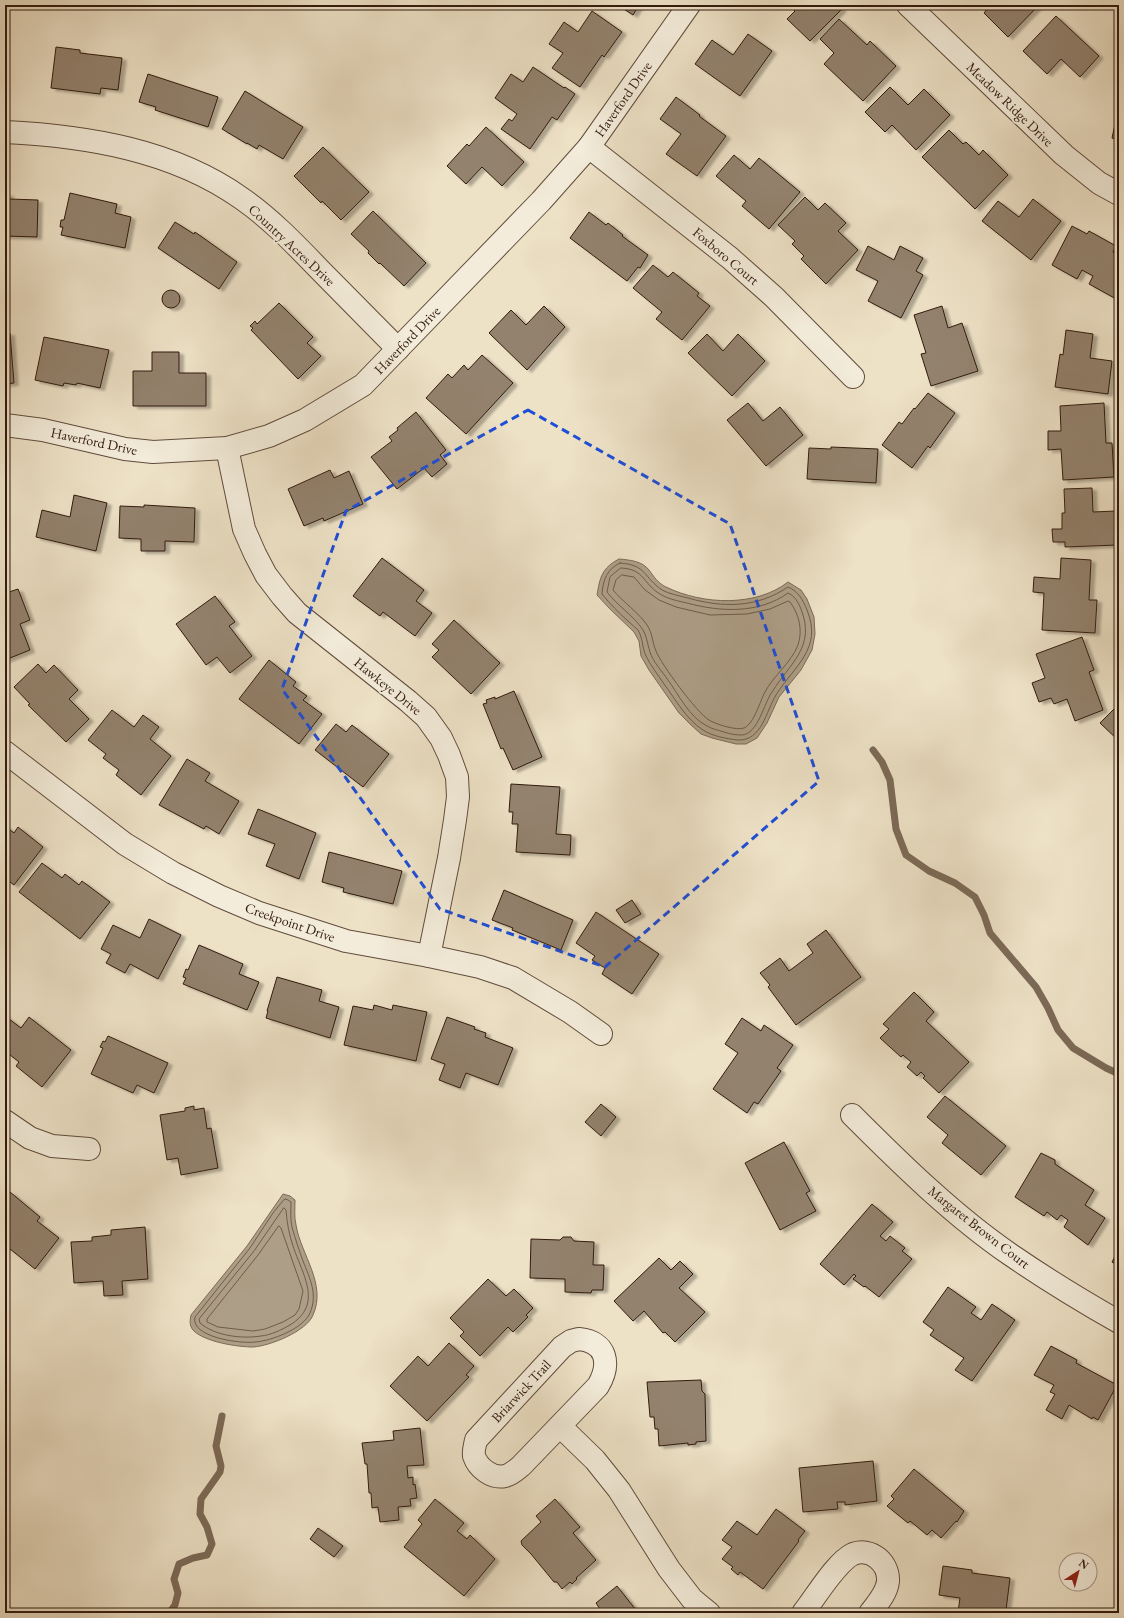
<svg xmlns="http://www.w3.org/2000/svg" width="1124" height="1618" viewBox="0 0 1124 1618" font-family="'EB Garamond',serif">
  <defs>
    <filter id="shadow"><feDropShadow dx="4.5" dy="2.5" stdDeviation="1" flood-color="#0004"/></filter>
  </defs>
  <rect width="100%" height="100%" fill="#ede1c6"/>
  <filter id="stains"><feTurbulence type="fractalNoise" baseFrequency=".005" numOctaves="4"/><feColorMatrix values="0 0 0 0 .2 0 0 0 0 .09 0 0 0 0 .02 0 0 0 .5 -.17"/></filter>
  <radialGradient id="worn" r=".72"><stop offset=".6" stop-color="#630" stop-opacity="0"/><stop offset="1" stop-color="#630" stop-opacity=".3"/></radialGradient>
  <g fill="#ad9e87" stroke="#7c6a57">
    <path d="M619,559c11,1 23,2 30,11 5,7 9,13 17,17 37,18 90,20 122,-5l13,8 6,9 7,18 1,17 -3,16 -11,20 -22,27 -12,26 -10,15 -11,6h-10l-24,-6 -11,-4 -11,-10 -11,-11 -30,-43 -8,-14 -2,-15 -5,-9 -24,-23 -13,-14c3,-18 5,-27 22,-36z"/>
    <path d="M283,1194l7,2 5,4c0,8 -1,17 1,25 5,30 31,59 17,90 -6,16 -43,31 -60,32 -15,0 -49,-5 -60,-17 -4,-5 -3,-10 -2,-15l56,-69z"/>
  </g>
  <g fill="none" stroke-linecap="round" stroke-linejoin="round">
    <g stroke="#705c4a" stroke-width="1">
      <path d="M620,563c27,2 23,14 42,27 7,4 18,6 26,8 35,10 69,10 100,-11 10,4 15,13 19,23 16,39 -13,56 -31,85 -10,16 -14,46 -38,45 -11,-1 -26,-4 -35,-10 -17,-11 -27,-30 -39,-46 -6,-9 -13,-18 -18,-28 -4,-8 -3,-18 -8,-26 -3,-3 -6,-5 -9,-8 -10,-9 -19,-18 -27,-28 1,-14 5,-25 18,-31z"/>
      <path d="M621,568c24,1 22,16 39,26 8,5 18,7 27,9 33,9 72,11 101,-10 7,3 10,9 13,16 15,38 -11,54 -29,83 -8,11 -14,42 -30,43 -6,0 -12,-1 -18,-3 -6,-2 -12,-3 -17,-6 -18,-9 -28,-31 -39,-46 -6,-9 -15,-18 -18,-28 -3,-9 -3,-17 -9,-25 -9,-12 -24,-22 -34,-35l3,-15z"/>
      <path d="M622,575l12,2 11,13 14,10 17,7 34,8 37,-1 23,-5 18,-8 2,1c9,12 13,28 8,43 -7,18 -24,30 -33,47 -5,9 -11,32 -21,36 -7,3 -29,-4 -35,-8 -12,-7 -48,-56 -53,-69 -4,-9 -3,-17 -9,-26 -6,-10 -25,-24 -34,-35l3,-10z"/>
      <path d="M285,1199l3,1 3,2c0,8 -1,17 1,25 3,11 7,23 11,34 7,18 15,33 7,52 -7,16 -39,28 -55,29 -15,2 -65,-5 -60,-25l55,-69 23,-35z"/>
      <path d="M284,1208l2,2c1,13 3,24 7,36 9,28 31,58 -3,79 -9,5 -19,10 -29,11 -19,3 -46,0 -61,-13l-1,-4 55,-68z"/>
      <path d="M279,1226l2,2 22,63 -4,18 -4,6 -12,7 -18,7 -12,2 -35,-4 -11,-5v-3l51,-64z"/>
    </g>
    <g stroke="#7c6a57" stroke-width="7">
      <path d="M873,750l9,12 8,18 6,49 10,26 23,16 26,12 20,14 9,18 6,18 46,54 12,21 10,22 15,18 33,20 13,6"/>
      <path d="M169,1613l6,-8 3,-12 -4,-14 5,-15 14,-6 14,-3 5,-11 -5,-17 -7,-13 1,-15 19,-27 1,-6 -5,-20 6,-30"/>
    </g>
  </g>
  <g fill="#93826e" stroke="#321b0e" filter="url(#shadow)">
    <path d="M618,5h21l-6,10z"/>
    <path d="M789,5h48l5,4 -32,32 -23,-22 8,-8z"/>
    <path d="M983,5h56l-31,32 -24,-24 3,-4z"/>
    <path d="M592,11l30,21 -18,25 -2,-2 -22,32 -28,-19 11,-15 -14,-9 15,-22 14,10z"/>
    <path d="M1056,16l43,40 -19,21 -19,-18 -14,15 -24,-23z"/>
    <path d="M839,19l28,26 3,-4 26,25 -33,35 -39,-37 10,-11 -14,-14z"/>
    <path d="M748,34l24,17 -32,45 -45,-32 17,-24 21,15z"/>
    <path d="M56,47l24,3v3l42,5 -4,32 -17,-2 -1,6 -49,-6z"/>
    <path d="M533,67l31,21 1,-1 10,7 -18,26 -5,-3 -22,32 -29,-20 8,-10 3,2 5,-7 -22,-16 16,-24 12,8z"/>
    <path d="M148,74l70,23 -10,30 -53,-17 1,-3 -17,-5z"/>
    <path d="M890,87l18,18 16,-16 26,26 -34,35 -24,-25 -7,7 -20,-20z"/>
    <path d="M245,91l58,36 -20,32 -24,-14 -2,4 -10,-6v1l-25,-15z"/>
    <path d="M676,97l24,18 -1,1 27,20 -29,40 -31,-22 15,-20 -21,-15z"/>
    <path d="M1119,106v34l-7,-2z"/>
    <path d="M486,127l38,35 -22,24 -20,-19 -16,17 -19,-18 20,-22 2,2z"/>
    <path d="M949,130l14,14 3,-2 13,13 4,-5 25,25 -33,34 -53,-52z"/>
    <path d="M323,147l46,45 -28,28 -19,-19 -1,2 -27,-27z"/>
    <path d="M734,155l16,14 9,-11 41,34 -31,37 -27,-23 4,-5 -30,-25z"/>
    <path d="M70,193l47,11 -2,9 16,4 -6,31 -64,-13 2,-8h-3l1,-7h3z"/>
    <path d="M5,194h4v5l29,1 -1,37 -32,-1z"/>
    <path d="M805,197l13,13 7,-7 21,20 -8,8 20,19 -32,34 -25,-25 3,-3 -12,-12 3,-3 -17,-16z"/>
    <path d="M1033,199l28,22 -30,39 -49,-39 16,-20 21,16z"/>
    <path d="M373,211l53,52 -22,23 -24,-23 -1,1 -11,-11 1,-2 -18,-17z"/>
    <path d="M589,212l17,13 2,-2 15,12 -1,1 26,19 -8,13 -2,-1 -11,14 -57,-43z"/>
    <path d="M175,222l19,12 1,-2 42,30 -18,27 -61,-41z"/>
    <path d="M1072,226l15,8 2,-3 27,15 -3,6 6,3 -1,45 -29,-16 4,-8 -11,-6 -5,9 -25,-14z"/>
    <path d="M868,246l26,14 6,-14 23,12 -7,13 7,4 -22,43 -33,-17 10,-20 -22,-11z"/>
    <path d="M653,265l15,12 5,-5 26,21 -2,3 13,10 -28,34 -26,-21 6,-7 -29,-24z"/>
    <circle cx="171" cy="299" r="9"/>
    <path d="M279,303l34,34 -6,6 14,13 -23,23 -47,-49 2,-2 -3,-2 5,-5 2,3z"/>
    <path d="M544,306l21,21 -38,43 -38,-37 22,-23 15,15z"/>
    <path d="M942,306l6,22 14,-5 16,48 -47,15 -10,-32 5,-1 -12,-38z"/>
    <path d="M1066,330l27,4 -3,24 22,3 -4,33 -53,-7 5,-33 3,1z"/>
    <path d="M5,333h5l4,50 -9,1z"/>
    <path d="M707,334l16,17 15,-17 27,27 -33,35 -44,-43z"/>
    <path d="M44,337l65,13 -9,38 -23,-5 -1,2 -12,-2 -1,3 -28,-6z"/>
    <path d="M152,352h27v21h27v33h-73v-35h19z"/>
    <path d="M482,355l31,28 -47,51 -40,-36 22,-24 4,4 12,-13 4,5z"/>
    <path d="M928,393l27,20 -25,35 -2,-2 -16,22 -30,-23 17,-23 3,2 12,-16 1,1z"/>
    <path d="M748,403l15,18 17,-14 23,28 -37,31 -39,-46z"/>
    <path d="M1104,403l2,40h6l2,34 -51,3 -2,-31 -13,1v-19h13l-1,-25z"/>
    <path d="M416,412l30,38 -6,5 7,9 -15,13 -8,-9 -27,21 -26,-32 21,-16 -3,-4 9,-7 -1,-2z"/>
    <path d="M831,447l47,2 -2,34 -69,-4 2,-31 22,1z"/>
    <path d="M330,470l4,8 15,-7 14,33 -39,17 -1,-3 -19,8 -16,-37z"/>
    <path d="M1092,488l1,24 23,-1 1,34 -52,2v-5h-12l-1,-13h10v-16h3l-1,-24z"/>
    <path d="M74,495l33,8 -11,48 -60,-14 6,-27 28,7z"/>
    <path d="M144,505l51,3 -1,34 -29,-1v10h-24v-12l-22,-1 1,-32 24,1z"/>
    <path d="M382,558l42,32 -8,11 16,12 -17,23 -32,-24 -3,4 -27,-20z"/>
    <path d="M1061,558l30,2 -2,40h8l-2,33 -53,-3 2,-37 -11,-1 1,-15 26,2z"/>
    <path d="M18,589l12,31 -10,4 10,26 -25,10v-70l1,3z"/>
    <path d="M215,596l20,26 -6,4 23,30 -22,17 -13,-16 -11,8 -30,-41z"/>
    <path d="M454,620l46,43 -29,31 -39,-37 7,-7 -7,-6z"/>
    <path d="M1082,637l12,33 -5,2 14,38 -28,11 -8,-22 -13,5 -3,-6 -12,4 -7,-19 13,-5 -9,-24z"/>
    <path d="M269,660l27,22 -3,4 14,10 -4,4 19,14 -23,30 -60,-45z"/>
    <path d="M38,664l8,9 8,-8 24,25 -9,9 20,20 -23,23 -38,-37 2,-1 -16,-17z"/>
    <path d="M514,691l28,66 -29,13 -10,-22 -2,1 -18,-45 4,-1 -1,-3 9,-3v2z"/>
    <path d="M1119,704v37l-19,-18z"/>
    <path d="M112,710l22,17 9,-12 16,12 -9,12 21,17 -30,39 -25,-20 3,-5 -16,-12 3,-4 -18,-14z"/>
    <path d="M336,724l10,8 6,-7 37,29 -26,33 -48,-37z"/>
    <path d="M187,759l23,14 -5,8 34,20 -20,33 -13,-8 -2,3 -45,-24z"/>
    <path d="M511,784l49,3 -4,47 15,1 -1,20 -54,-3 2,-28h-6l1,-12h-4z"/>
    <path d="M258,809l58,24 -17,46 -33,-13 9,-22 -27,-10z"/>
    <path d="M5,826l9,7 4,-6 25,20 -29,38 -9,-7z"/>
    <path d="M329,852l73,19 -9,33 -50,-12 1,-4 -22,-6z"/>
    <path d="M42,863l20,15 3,-4 14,11 3,-4 28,21 -30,37 -61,-47z"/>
    <path d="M504,890l69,30 -12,30 -49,-20 1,-2 -21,-8z"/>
    <path d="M632,900l9,14 -16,9 -9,-13z"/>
    <path d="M596,912l63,42 -27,40 -30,-20 3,-6 -13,-8 3,-4 -19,-13z"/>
    <path d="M149,919l32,16 -23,44 -28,-15 -5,9 -19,-10 5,-9 -10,-5 12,-24 27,13z"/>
    <path d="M826,930l35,47 -65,48 -28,-38 2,-2 -10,-12 20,-15 9,13 24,-18 -6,-9z"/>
    <path d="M199,945l44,19 -4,10 20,8 -12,28 -64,-26 3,-6 -3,-1 3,-8 2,1z"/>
    <path d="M277,977l45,13 -3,11 20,6 -9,31 -64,-20 2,-7h-1z"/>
    <path d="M914,992l20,20 -8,9 43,41 -30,31 -16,-15 2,-2 -4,-4 -4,4 -10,-9 4,-5 -8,-7 -2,2 -21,-19 9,-9 -6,-5z"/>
    <path d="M374,1005l18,5 1,-5 34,7 -11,49 -72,-16 9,-39 20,4z"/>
    <path d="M5,1016l16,12 8,-11 42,33 -29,37 -26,-21 3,-4 -14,-11z"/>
    <path d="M447,1017l28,10 -1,2 12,4 -1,4 28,11 -15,37 -32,-12 -6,15 -21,-8 6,-16 -14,-5z"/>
    <path d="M742,1018l19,13 3,-6 29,20 -16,23 4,3 -23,33 -4,-2 -7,11 -34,-24 25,-36 -13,-9z"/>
    <path d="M108,1036l60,27 -14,30 -17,-8 -4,8 -42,-19 12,-26 -3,-1 3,-6 2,1z"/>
    <path d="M945,1096l61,50 -25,29 -39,-32 6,-8 -21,-18z"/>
    <path d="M601,1104l15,13 -15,19 -16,-14z"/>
    <path d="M194,1106v4l10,-2 3,21 4,-1 7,40 -37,7 -3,-17 -11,2 -7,-45 25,-4v-3z"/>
    <path d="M784,1142l26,49 -4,2 10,18 -36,19 -35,-67z"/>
    <path d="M1041,1153l14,7v4l39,26 -9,15 20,13 -17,27 -24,-18 4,-7 -7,-5 -4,5 -10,-8 -3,4 -29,-19z"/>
    <path d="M10,1192l30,25 -3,4 22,17 -24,31 -30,-24v-47z"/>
    <path d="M872,1204l21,18 -13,14 6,5 4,-5 15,12 -3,3 10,8 -33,38 -14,-11 -1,1 -11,-8 3,-3 -2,-2 -10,11 -24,-21z"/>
    <path d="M145,1227l3,52 -26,2 1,14 -19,1 -1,-15 -29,2 -3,-41 21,-1v-4l19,-2v-5z"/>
    <path d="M563,1237h8l3,4 20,1 -1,23h11l-1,25h-11l-1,3 -26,-1v-13l-35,-1 1,-39 29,1z"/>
    <path d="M1119,1249v17l-7,-4z"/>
    <path d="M659,1258l12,12 9,-9 13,13 -14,14 26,24 -30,30 -10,-10 -2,1 -19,-22 -11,10 -19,-20z"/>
    <path d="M488,1279l18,17 8,-7 19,19 -7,7 2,2 -15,15 -5,-5 -28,29 -20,-20 4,-4 -14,-14z"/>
    <path d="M948,1287l28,20 -5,6 10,7 11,-16 23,16 -43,61 -17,-11 9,-12 -34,-23 4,-5 -11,-8z"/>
    <path d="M449,1343l25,23 -8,9 3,2 -42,44 -37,-35 28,-30 10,10z"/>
    <path d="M1051,1346l26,14 -1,3 41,22 -19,35 -5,-3 -1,2 -23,-14 -7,14 -16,-9 9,-16 -5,-2 4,-7 -20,-10z"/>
    <path d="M701,1380l1,11 3,3 1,47 -10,1v2l-8,1v-2l-29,3 -1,-17h-3l-1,-12h-4l-3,-35z"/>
    <path d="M420,1428l4,37 -17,1 1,12 5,-1v8l2,-1 2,14 -7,1 1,7 -13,1 1,13 -19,2 -2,-15 -6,1 -1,-15h-2l-2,-29h-2l-3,-21 32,-3 -1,-9z"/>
    <path d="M873,1461l4,40 -32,4v-3h-8l1,7 -35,3 -4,-44z"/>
    <path d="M914,1469l50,42 -7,11 -1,-1 -15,17 -9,-8 -5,5 -17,-14 -2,2 -21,-17 7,-7 -3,-3z"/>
    <path d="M435,1499l29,24 -7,8 10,8 3,-4 25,24 -31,37 -60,-49 18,-23 -4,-4z"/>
    <path d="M555,1499l25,28 -7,6 23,27 -20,18 1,1 -5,5 -2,-2 -8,7 -5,-7h-3l-23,-28 -9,-9 -1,-4 20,-19 -5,-6z"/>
    <path d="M776,1509l29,22 -7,9 1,1 -36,48 -23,-17 -2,3 -7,-6 2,-2 -11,-8 10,-12 -10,-7 15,-19 20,14z"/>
    <path d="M318,1528l25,18 -9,11 -24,-18z"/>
    <path d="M943,1566l29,4v3l38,5 -4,32 3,1v2h-55v-1h4l2,-14 -21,-3z"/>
    <path d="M617,1586l19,24 -4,3h-37l5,-4 -4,-6z"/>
  </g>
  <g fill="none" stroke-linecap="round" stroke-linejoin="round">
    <defs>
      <g id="minor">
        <path d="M908,5l156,150 35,28 20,11"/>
        <path d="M5,132c82,4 168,18 236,66 29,20 54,46 78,71 27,27 53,54 79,80"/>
        <path d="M589,147l141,111 44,39 79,80"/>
        <path d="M5,425l38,5 82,19 28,3 74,-4 42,-12 36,-16 58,-35 178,-184 48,-54 100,-142"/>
        <path d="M227,448l17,81 11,25 11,21 16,21 15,17 111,88 18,16 15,21 8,17 8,22 1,20 -3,23 -6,38 -20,98"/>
        <path d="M5,752l120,92 48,29 46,23 40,17 87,28 83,15 51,11 33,11 57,34 31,22"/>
        <path d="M852,1115c49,49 102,101 159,140 35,24 71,46 108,67"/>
        <path d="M5,1121l25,17 22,8 37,3"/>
        <path d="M579,1339c28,3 32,25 19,47l-77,80c-5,4 -10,9 -16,10 -13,3 -27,-8 -31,-20 -1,-5 1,-11 2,-16l86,-93 9,-6z"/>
        <path d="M560,1426l35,34 24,30 50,79 23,30 17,14"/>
        <path d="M803,1613c12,-15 33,-51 50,-59 18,-7 36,9 35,27 -1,12 -11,23 -18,32"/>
      </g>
    </defs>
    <use href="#minor" stroke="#614c3c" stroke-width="24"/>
    <use href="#minor" stroke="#f3ecda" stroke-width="22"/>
  </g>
  <path fill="none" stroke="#1d4ed8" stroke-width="3" stroke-dasharray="8 5" stroke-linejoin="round" d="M528,410l202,114 89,257 -214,186 -165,-58 -158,-220 64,-178z"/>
  <g text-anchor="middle" stroke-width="4" stroke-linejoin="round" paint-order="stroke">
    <g font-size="14" fill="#321b0e" stroke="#f3ecda">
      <text transform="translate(623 99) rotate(-55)" y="5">Haverford Drive</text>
      <text transform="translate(1010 104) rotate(44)" y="5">Meadow Ridge Drive</text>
      <text transform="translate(292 245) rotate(43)" y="5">Country Acres Drive</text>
      <text transform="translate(726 256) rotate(40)" y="5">Foxboro Court</text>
      <text transform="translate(407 340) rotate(-46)" y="5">Haverford Drive</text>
      <text transform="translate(94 441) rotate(12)" y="5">Haverford Drive</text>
      <text transform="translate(388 686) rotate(39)" y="5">Hawkeye Drive</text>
      <text transform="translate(290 922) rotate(19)" y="5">Creekpoint Drive</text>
      <text transform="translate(979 1227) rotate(38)" y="5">Margaret Brown Court</text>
      <text transform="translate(521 1391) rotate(-47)" y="5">Briarwick Trail</text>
    </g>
  </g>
  <rect width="1124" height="1618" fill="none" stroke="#ede1c6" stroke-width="20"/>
  <rect x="6" y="6" width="1112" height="1606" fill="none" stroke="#321b0e" stroke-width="2"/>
  <rect x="10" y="10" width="1104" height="1598" fill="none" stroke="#321b0e"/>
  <g transform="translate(1078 1572) rotate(36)"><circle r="19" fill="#f3ecda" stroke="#a69888"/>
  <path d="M0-3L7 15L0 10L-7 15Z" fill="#8f2418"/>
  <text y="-6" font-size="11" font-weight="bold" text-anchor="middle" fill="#321b0e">N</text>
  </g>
  <rect width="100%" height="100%" filter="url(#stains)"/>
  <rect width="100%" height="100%" fill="url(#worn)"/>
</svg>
